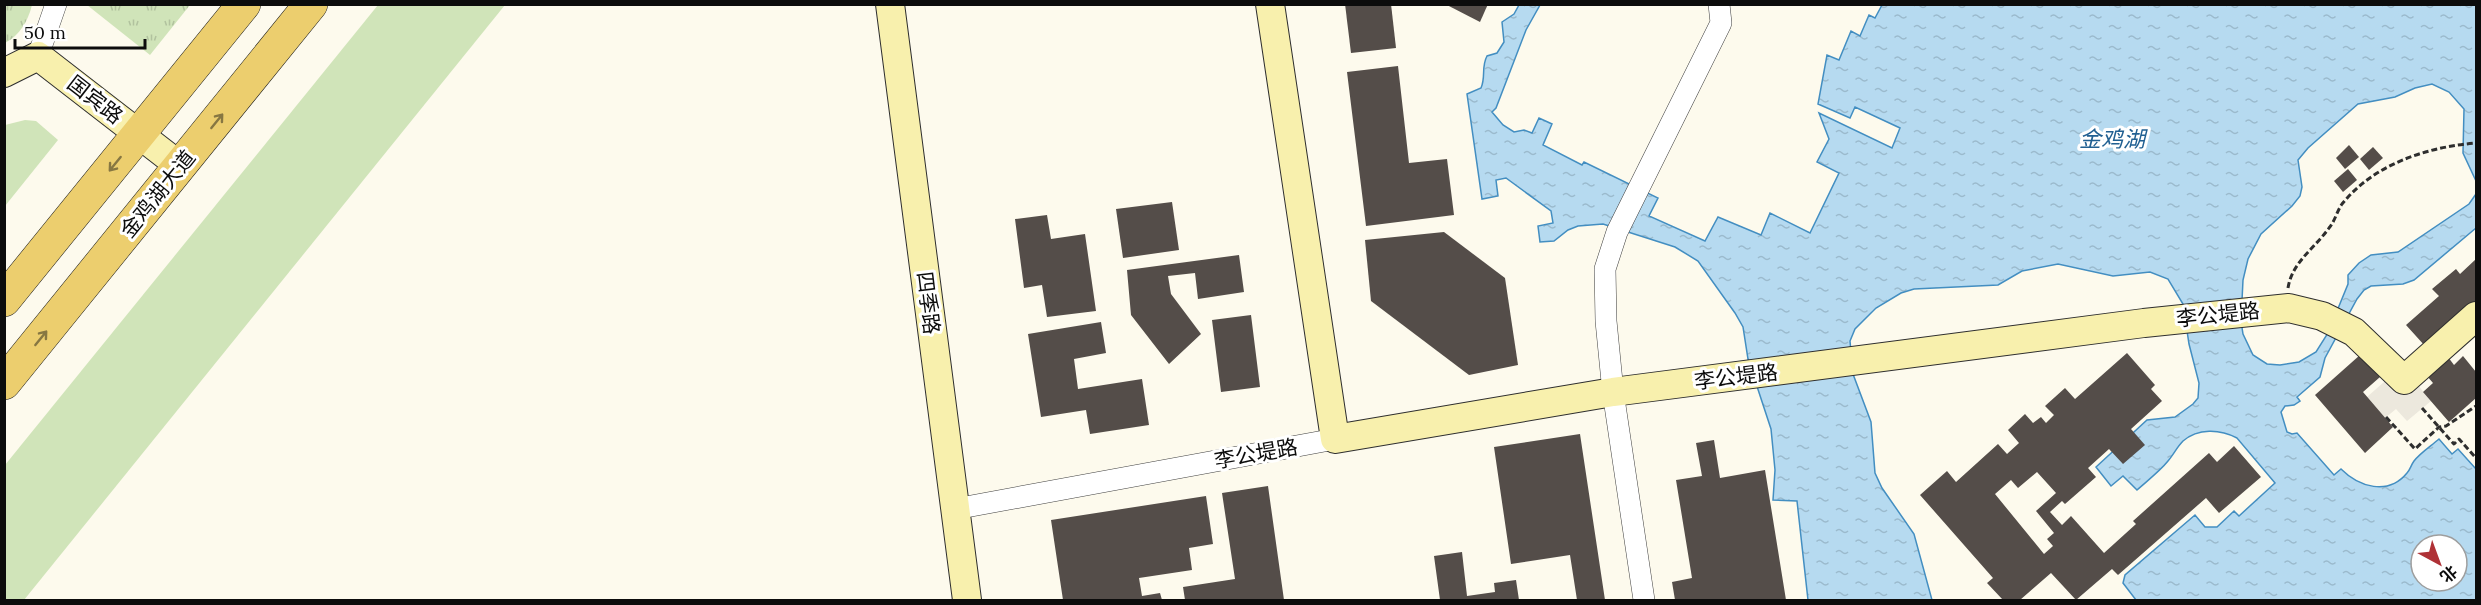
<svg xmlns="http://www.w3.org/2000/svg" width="2481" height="605" viewBox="0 0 2481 605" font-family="Lora,'Noto Sans SC',serif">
  <defs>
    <pattern id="grass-tufts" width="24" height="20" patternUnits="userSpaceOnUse" patternTransform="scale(1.5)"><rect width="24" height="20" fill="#d0e4b9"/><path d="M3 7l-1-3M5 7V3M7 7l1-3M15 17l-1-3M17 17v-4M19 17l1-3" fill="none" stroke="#b1c29e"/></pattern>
    <pattern id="water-ripples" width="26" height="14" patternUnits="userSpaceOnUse" patternTransform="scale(1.5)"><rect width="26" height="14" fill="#b6daf0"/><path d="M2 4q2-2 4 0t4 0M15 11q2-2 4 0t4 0" fill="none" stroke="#9bbacd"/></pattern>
  </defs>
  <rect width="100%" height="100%" fill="#fdfaed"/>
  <g fill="url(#grass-tufts)">
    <path d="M5,4l27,1c-4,16 -12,30 -27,38z"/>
    <path d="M87,5h103l-40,50z"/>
  </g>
  <g fill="#d0e4b9">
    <path d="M378,5h127l-481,595h-19v-135z"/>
    <path d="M25,120l11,1 22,19 -53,66v-81z"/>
  </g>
  <path fill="#ece8dd" d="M2476,301v31l-59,52 14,17 -24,20 -11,-12 -11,9 -18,-21z"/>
  <path fill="url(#water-ripples)" stroke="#438ec1" stroke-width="1.5" fill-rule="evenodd" d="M1519,5h21l-14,25 -30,78 -4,4 11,13 11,7 10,-2 8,3 7,-15 13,6 -9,21 39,20 2,-3 74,36 -9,18 56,25 13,-24 43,18 9,-22 40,20 29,-60 -22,-11 12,-23 -10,-26 73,35 8,-20 -45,-21 -5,11 -32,-14 9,-49 12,5 12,-29 9,5 9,-21 6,3 7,-13h594v176l-13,-28 1,-44 -15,-17 -17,-8 -17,4 -20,9 -37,7 -50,44 -10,12 4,27 -2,9 -8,10 -31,28 -13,25 -5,21 -2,41 2,13 10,21 14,9 13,1 19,-3 17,-10 12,-19 20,-49v-9l11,-12 12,-8 27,-3 71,-48 7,-10v34l-62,52 -11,4 -32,2 -7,4 -7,9 -32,59 -5,19 -23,20 3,4 -6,4 -9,1 -4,6 6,20 5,2 5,-1 37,42 7,-6c18,18 47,27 66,4 3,-3 4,-8 7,-12 6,-8 17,-15 25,-22l13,15 6,-5 18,20v131h-340l-13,-17 2,-8 70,-60 10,12h12l17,-16 5,5 36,-33 -38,-45c-17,-9 -39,-10 -54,3 -6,6 -9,13 -15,20 -8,10 -21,20 -31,29l-14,-14 -12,10 -15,-19 51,-47 28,-3 18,-13 5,-6 1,-15 -10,-39 -6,-40 -15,-25 -18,-7 -37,4 -55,-12 -36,7 -24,14 -84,4 -13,4 -25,15 -21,21 -5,12 3,33 18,48 4,51 7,15 32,46 18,66h-124l-11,-99 -24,-1 2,-30 -4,-41 -23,-70 -5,-32 -8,-14 -37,-52 -23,-14 -72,-23 -25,2 -10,4 -14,11 -14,1 -2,-16 15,-3 -2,-12 -45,-33 -10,2 2,16 -16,3 -15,-105 14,-6c5,-11 0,-21 6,-32l10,-3 7,-11 -2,-20 12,-8zM2421,545h36v36h-36z"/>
  <g fill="#544d49" fill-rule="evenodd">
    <path d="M1345,4h46l5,44 -45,5z"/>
    <path d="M1445,4h43l-8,18z"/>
    <path d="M1398,66l11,97 38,-4 7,56 -88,11 -19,-154z"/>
    <path d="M2349,145l10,12 -14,12 -9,-11z"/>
    <path d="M2373,147l10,11 -14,12 -9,-11z"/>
    <path d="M2348,169l9,11 -14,12 -9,-11z"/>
    <path d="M1172,202l7,48 -56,8 -7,-49z"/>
    <path d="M1047,215l4,24 34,-5 11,77 -49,6 -5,-32 -18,3 -9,-69z"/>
    <path d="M1444,232l61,46 13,87 -49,10 -98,-74 -6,-61z"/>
    <path d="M1239,255l5,37 -46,7 -3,-26 -27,3 3,18 30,40 -32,30 -38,-49 -4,-45z"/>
    <path d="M2476,259v42l-51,45 -19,-21 33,-29 -7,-7 24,-20 4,5z"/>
    <path d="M1251,315l9,72 -39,5 -9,-72z"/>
    <path d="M1101,322l5,31 -32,6 4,30 64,-10 7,46 -59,9 -4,-24 -45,7 -13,-83z"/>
    <path d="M2127,353l28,32 -4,4 11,12 -31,28 14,16 -22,19 -14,-15 -21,19 8,9 -31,27 -3,-3 -12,11 12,13 9,-9 33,37 32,-29 -3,-3 76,-68 8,9 17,-16 27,31 -42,36 -13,-15 -88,77 -6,-6 -36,31 -25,-27 -31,27h-17l-16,-17 6,-5 -73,-83 27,-24 9,11 42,-38 9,10 12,-11 -11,-13 17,-16 8,9 8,-6 5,6 8,-8 -9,-9 20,-18 10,11zM2037,472l19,21 -20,18 18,22 -7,6 6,7 -9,8 -49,-60 16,-14 7,8z"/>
    <path d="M2360,355l20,22 -17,15 30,35 -28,26 -50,-58z"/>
    <path d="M2463,356l13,16v26l-27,24 -26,-30 10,-9 -6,-7 21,-19 6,8z"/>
    <path d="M1580,434l25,166h-28l-7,-45 -59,9 -17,-117z"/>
    <path d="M1714,440l6,38 45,-8 21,130h-111l-3,-18 20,-4 -16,-98 26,-4 -6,-33z"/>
    <path d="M1268,486l16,114h-99l-2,-13 52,-8 -13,-86z"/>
    <path d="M1206,496l7,48 -24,4 3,22 -53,8 3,18 18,-3 2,7h-99l-12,-80z"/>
    <path d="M1462,552l5,44 28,-4 -1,-9 22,-3 3,20h-79l-6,-44z"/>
  </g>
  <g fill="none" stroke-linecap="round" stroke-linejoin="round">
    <defs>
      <g id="street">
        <path d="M38,56l18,-52"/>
        <path d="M955,509l380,-70"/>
        <path d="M1644,600l-31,-208 -7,-71 -1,-52 12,-37 104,-209 -2,-19"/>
      </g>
      <g id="secondary">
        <path d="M890,4l77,596"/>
        <path d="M1270,4l65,435 278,-47 531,-69 145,-15 33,8 32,16 50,48 72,-64"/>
        <path d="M4,73l34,-17 142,110"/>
      </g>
      <g id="primary">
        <path d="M4,300l240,-296"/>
        <path d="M4,383l307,-379"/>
      </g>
    </defs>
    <use href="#street" stroke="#3f3f3f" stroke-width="22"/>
    <use href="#secondary" stroke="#2e2e2e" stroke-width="30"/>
    <use href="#primary" stroke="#1d1d1d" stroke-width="34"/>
    <g stroke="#2e2e2e" stroke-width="3" stroke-dasharray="6 3" stroke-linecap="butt">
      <path d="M2288,288c4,-26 27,-40 41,-60 6,-7 8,-17 13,-24 32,-40 85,-57 134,-61"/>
      <path d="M2422,408l32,36 5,-5 17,19"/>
      <path d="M2386,417l29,32 24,-22 7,-1 30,-20"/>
    </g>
    <use href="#street" stroke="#fff" stroke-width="21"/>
    <use href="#secondary" stroke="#f8f0ad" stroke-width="28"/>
    <use href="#primary" stroke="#ecce6e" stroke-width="33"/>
  </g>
  <defs><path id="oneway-shaft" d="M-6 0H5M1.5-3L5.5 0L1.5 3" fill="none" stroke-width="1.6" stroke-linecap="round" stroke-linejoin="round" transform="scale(1.5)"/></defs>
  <g stroke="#877742">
    <use href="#oneway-shaft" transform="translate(217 121) rotate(-51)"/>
    <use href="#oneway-shaft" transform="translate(115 164) rotate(129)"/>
    <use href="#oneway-shaft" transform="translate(41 338) rotate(-51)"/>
  </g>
  <g text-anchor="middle" stroke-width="6" stroke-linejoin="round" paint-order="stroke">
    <g font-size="21" fill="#0c0c0c" stroke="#fff">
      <text transform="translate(95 100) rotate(38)" y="7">国宾路</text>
      <text transform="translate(158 194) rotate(-51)" y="7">金鸡湖大道</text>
      <text transform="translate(928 303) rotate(83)" y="7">四季路</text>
      <text transform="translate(2218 315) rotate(-6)" y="7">李公堤路</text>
      <text transform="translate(1736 377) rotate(-7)" y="7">李公堤路</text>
      <text transform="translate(1256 454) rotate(-10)" y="7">李公堤路</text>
    </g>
    <g font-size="22" font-style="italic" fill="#216092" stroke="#fff">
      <text x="2112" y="147">金鸡湖</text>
    </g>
  </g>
  <rect width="2481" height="605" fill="none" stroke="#0c0c0c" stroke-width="12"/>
  <g transform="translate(2439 563) rotate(139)"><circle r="28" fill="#ffffff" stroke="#9e9e9e" stroke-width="1.5"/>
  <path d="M0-4.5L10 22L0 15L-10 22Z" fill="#af3136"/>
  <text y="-9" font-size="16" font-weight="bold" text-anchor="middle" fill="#0c0c0c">北</text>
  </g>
  <path d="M15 39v9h130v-9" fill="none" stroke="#0c0c0c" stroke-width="3"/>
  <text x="24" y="39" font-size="18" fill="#0c0c0c" stroke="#ffffff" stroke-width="4.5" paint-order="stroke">50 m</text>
</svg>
